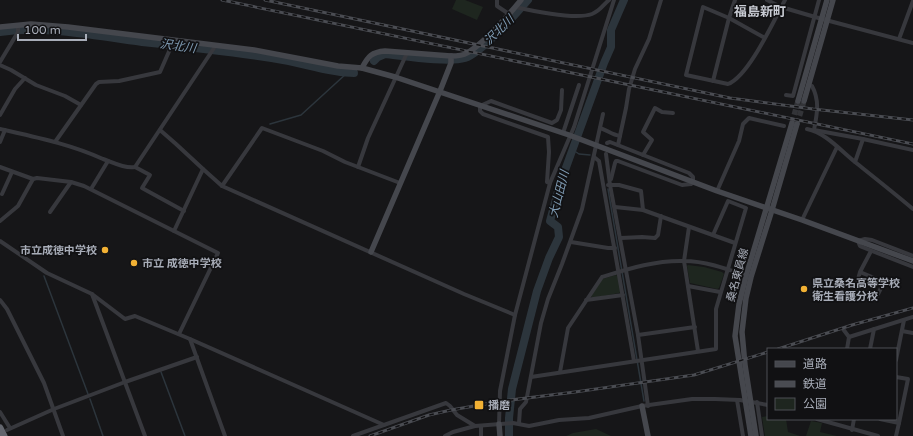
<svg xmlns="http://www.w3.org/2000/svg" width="913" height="436" viewBox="0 0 913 436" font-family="'Varela Round','Noto Sans JP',sans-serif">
  <rect width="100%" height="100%" fill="#161618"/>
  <g fill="#1e261f">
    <path d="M456,0h9l18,7 -6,13 -25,-11z"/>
    <path d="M688,265l16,2 18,5 2,2 -5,14 -2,1 -27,-6 -3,-17z"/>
    <path d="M616,275l3,2 3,14 -3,2 -26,5 -2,-2 11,-17z"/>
    <path d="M768,416v3h18l2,13 12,4h-35l-3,-19z"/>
    <path d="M811,421l11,2 -2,9 17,4h-31z"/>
    <path d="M596,429l15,7h-45l7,-3z"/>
  </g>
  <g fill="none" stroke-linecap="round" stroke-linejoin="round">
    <g stroke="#2c353c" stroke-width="1.5">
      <path d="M270,124l31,-9 46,-42"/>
      <path d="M573,150l6,4 11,1"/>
      <path d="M608,189l36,212"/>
      <path d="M44,276l44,118"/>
      <path d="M161,372l24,64"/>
      <path d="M90,399l13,37"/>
    </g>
    <g stroke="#2c353c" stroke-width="8">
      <path d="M0,32c48,-7 95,4 142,10 47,5 94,10 141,18 23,4 48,13 71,13"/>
      <path d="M374,61l4,-4 7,-3c19,2 63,9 80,4 16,-5 51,-44 63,-58"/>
      <path d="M509,436v-18l3,-29 25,-98 12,-33 10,-21 -1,-10 -8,-6 10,-37 44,-121 7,-16v-17l13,-30"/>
    </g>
    <g stroke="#333438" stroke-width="5.5" stroke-dasharray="5.5 3" stroke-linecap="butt">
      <path d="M792,123l6,-22"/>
      <path d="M797,124l7,-23"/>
    </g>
    <g stroke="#37383d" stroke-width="4">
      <path d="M497,0v6l12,8"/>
      <path d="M767,0l14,7 41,12 91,24"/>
      <path d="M515,7c18,4 61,13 77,7 8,-3 11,-9 17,-14"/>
      <path d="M765,38l-36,-20 -26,-11 -17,68 42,9c21,-8 46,-64 57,-84"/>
      <path d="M899,39l14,-38"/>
      <path d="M0,62l18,-30v-7"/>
      <path d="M0,65l11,5 25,15 29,11 16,9"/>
      <path d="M713,81l16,-63 6,-18"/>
      <path d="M812,86c8,15 5,28 2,44l49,9 50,11"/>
      <path d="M786,95l7,1 26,-96"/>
      <path d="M0,115l15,-26 10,-11"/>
      <path d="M600,128c7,2 12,7 20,8"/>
      <path d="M0,129c35,8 70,15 103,30 9,3 22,10 32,8l81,-122"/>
      <path d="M807,129c19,4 33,21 48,33 20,16 39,31 58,47"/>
      <path d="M160,130l16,14 27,25"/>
      <path d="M563,133l16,-48"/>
      <path d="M0,142l5,-12"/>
      <path d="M55,142l41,-58 3,-2 20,-1 41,-9 14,-32"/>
      <path d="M607,143l3,-1 79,31 4,4v5l-2,2 -9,1 -64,-24h-2l-1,2 -4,16"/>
      <path d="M618,145l8,-37 3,-19 6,-20 14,-30 12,-39"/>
      <path d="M606,154l4,31 28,150 10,71"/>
      <path d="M643,155l9,-15 -9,-8 12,-24 7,4 11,1"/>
      <path d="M594,157l5,4 35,200"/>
      <path d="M855,162l8,-23"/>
      <path d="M0,167l33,12 4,-1 34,4 13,4 90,45"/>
      <path d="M135,167l15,8 -8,13 42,23"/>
      <path d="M358,167l10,-29 39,-85"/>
      <path d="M550,183l-3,-1 2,-30 -1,-15 -65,-23 -3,-3v-5l11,-5 61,22 5,-3 4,-10 1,-20"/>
      <path d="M608,185h11l22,6 2,19"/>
      <path d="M222,186l242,108 51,21"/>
      <path d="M91,189l17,-28"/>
      <path d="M717,191l22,-50 4,-17 6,-6 35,8"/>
      <path d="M2,194l10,-22"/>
      <path d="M615,207l28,3 92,33"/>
      <path d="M50,212l21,-30"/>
      <path d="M802,220l35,-73"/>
      <path d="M0,221l18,-15 15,-27"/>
      <path d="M689,227l-5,34 14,90"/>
      <path d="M621,238l21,-1 13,1 3,-3 3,-19"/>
      <path d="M0,241l47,32 45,21 33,25 10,-3 55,23 35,97"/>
      <path d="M571,242l37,6h7"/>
      <path d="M913,256l-41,-16 -7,-1 -7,2 2,5 2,1 51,20"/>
      <path d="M860,272l24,10 -9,18 -21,-6 6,-22 11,-21"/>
      <path d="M688,286l32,6"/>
      <path d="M92,294l53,142"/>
      <path d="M0,300l7,9 37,74 19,53"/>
      <path d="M586,300l37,-5"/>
      <path d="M843,329l6,8 -2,12"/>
      <path d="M902,331l11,2"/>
      <path d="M179,334l39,-81 -44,-22 29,-62 19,17 40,-58 61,23 22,11 55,21"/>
      <path d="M638,335l57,-8"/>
      <path d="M849,337l64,-20"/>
      <path d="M190,339l194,86"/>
      <path d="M870,349l4,-20"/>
      <path d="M896,360l8,-40"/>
      <path d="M560,372l8,-44 34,-51c26,-8 54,-17 82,-16 21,0 43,8 63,15"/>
      <path d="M531,377l185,-28v-40l30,-101 -18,-7 -15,34"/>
      <path d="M737,400l6,36"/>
      <path d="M757,402l5,34"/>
      <path d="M0,412l10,16"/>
      <path d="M817,419l61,17"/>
      <path d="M880,419l19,4 9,-44 -12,-2"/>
      <path d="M519,423l1,-14 6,-7 15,-79 7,-24 14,-35 20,-55 21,-95"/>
      <path d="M499,424l1,-33 15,-76 35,-132 24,-56 40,-127"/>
      <path d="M7,430l47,-21 71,-27 72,-25"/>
      <path d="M852,430l2,-11"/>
      <path d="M353,436l93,-33 4,3 7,9 18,11"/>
      <path d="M445,436l8,-4 22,-6 38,-3 16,3 30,-6 30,-2 53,-12 50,-7h23l25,1 28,5"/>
      <path d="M481,436v-10"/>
      <path d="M896,436l3,-13"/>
    </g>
    <g stroke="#45474d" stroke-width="5.5">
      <path d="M0,27l31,-3 37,3 186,23 84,16 24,2 33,9 174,58 148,56 85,29 111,41"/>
      <path d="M362,68c6,-12 10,-16 23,-17l66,5"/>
      <path d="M798,101l29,-101"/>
      <path d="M804,101l29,-101"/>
      <path d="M371,252l69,-161 11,-28v-7c5,0 11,0 16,-3 19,-11 40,-36 54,-53"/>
      <path d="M642,406l6,30"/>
      <path d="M499,424l1,12"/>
      <path d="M751,436l-16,-100 4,-32 7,-28 46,-153"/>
      <path d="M756,436l-11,-71 -3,-33 4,-34 5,-21 21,-67 25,-86"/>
    </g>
    <path stroke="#63666e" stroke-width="7" d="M0,428l4,8"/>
    <defs>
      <g id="rail">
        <path d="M222,0l691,144"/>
        <path d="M265,0l465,98 83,11 100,11"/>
        <path d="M778,349l74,-24 61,-17"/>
        <path d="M370,436l59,-21 22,-5 52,-9 72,-9 119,-17 74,-23"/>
      </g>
    </defs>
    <use href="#rail" stroke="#4a4c52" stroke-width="3"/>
    <use href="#rail" stroke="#111113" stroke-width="1.5" stroke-dasharray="4.5" stroke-linecap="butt"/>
  </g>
  <g fill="#f2b134" stroke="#111113" stroke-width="1.5">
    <circle cx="105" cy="250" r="4"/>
    <circle cx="134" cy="263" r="4"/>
    <circle cx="804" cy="289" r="4"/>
    <rect x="474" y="400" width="10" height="10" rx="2"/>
  </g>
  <g text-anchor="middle" stroke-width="3.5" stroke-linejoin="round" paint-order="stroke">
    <g font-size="11" font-weight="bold" fill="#a8adb8" stroke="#111113" text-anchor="start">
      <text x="97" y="254" text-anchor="end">市立成徳中学校</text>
      <text x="142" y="267">市立 成徳中学校</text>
      <text x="812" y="287">県立桑名高等学校<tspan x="812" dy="13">衛生看護分校</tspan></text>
      <text x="488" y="409">播磨</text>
    </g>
    <g font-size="11" fill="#a8adb8" stroke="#111113">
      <text transform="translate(737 275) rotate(-75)" y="4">桑名東員線</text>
    </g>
    <g font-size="12" font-style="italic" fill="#7f9bb3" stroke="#111113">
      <text transform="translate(499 30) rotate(-44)" y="4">沢北川</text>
      <text transform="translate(178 46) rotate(8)" y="4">沢北川</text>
      <text transform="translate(559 194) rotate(-76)" y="4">大山田川</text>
    </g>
    <g font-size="13" font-weight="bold" fill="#c9ccd4" stroke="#111113">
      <text x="760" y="16">福島新町</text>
    </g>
  </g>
  <rect x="767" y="348" width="130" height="72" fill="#111113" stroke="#4d4f55"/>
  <rect x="775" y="361" width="20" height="6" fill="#45474d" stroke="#4d4f55"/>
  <text x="803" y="368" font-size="12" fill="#a8adb8">道路</text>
  <rect x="775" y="381" width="20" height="6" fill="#4a4c52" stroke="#4d4f55"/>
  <text x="803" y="388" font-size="12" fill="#a8adb8">鉄道</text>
  <rect x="775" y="398" width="20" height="12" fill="#1e261f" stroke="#4d4f55"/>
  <text x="803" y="408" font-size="12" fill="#a8adb8">公園</text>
  <path d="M18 34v6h68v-6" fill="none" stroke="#a8adb8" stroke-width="2"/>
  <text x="24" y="34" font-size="12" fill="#a8adb8" stroke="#111113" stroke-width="3" paint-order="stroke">100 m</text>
</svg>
